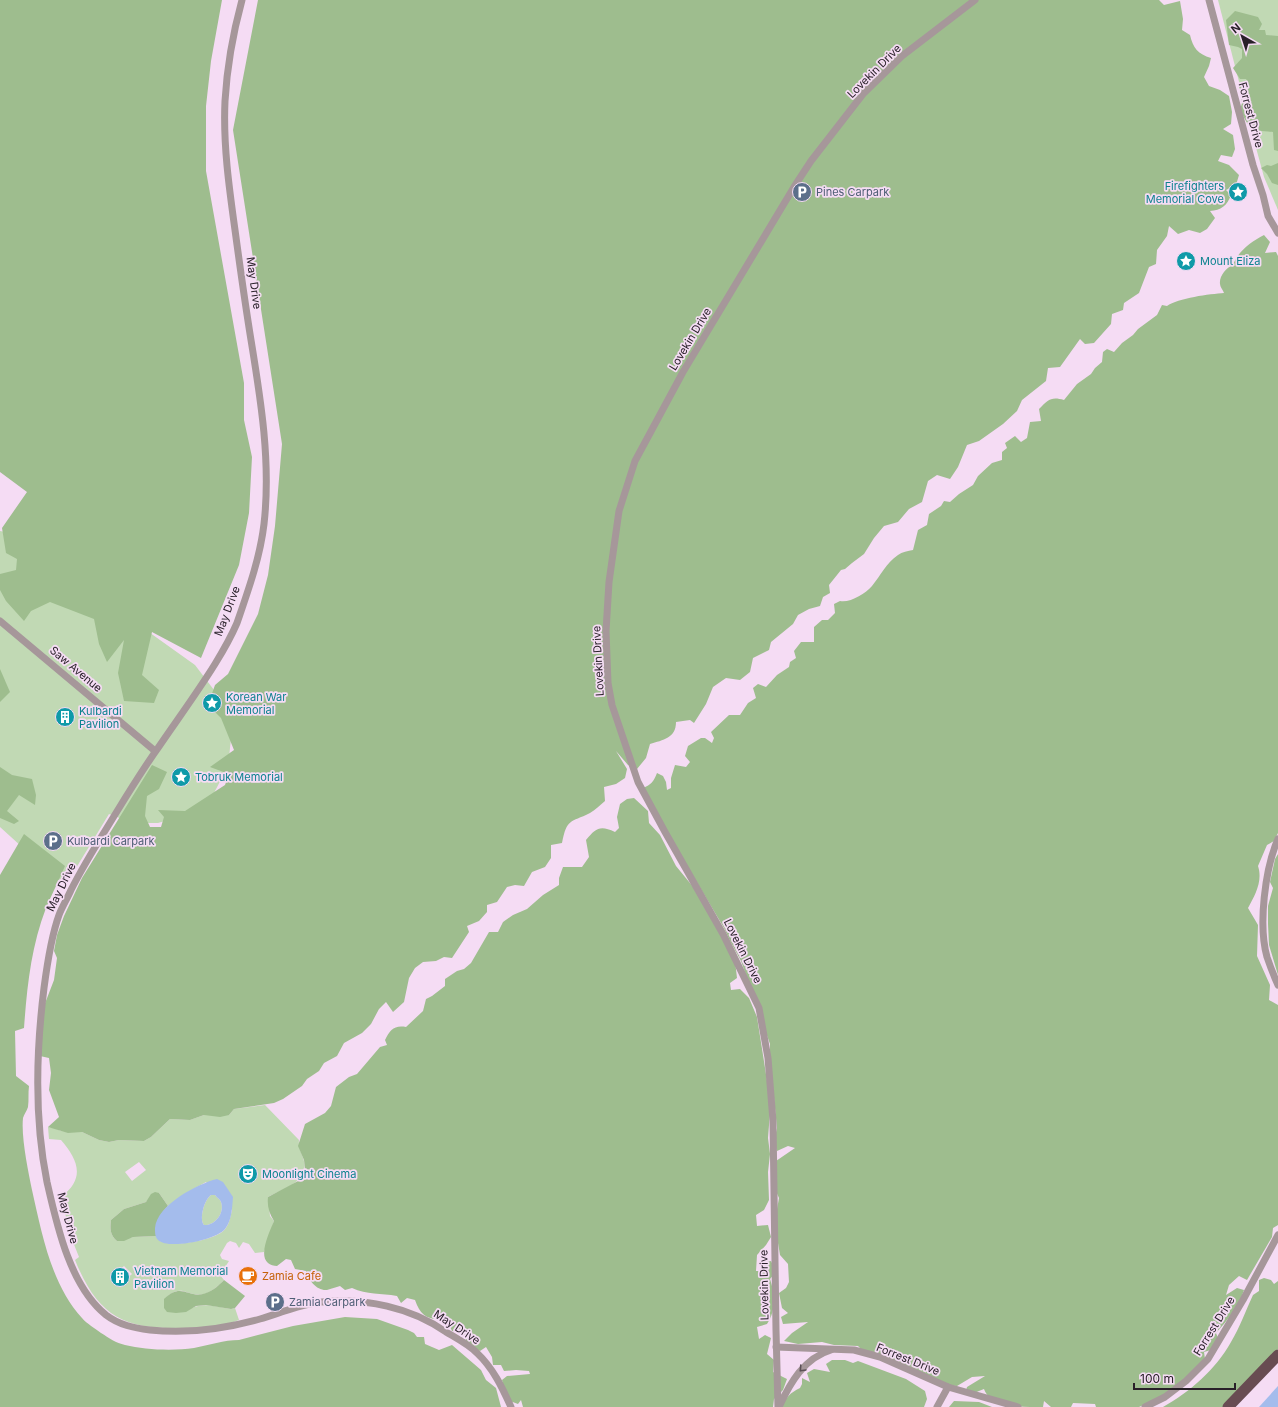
<svg xmlns="http://www.w3.org/2000/svg" width="1278" height="1407" viewBox="0 0 1278 1407" font-family="Inter,sans-serif">
  <rect width="100%" height="100%" fill="#f5dcf4"/>
  <g fill="#c1d9b4" fill-rule="evenodd">
    <path d="M1218,0h60v210l-14,-33 -9,-33z"/>
    <path d="M0,531l10,2 185,132 19,25 17,49 -3,27 -14,27 -29,22 -27,8h-25l-24,-9 -44,72 -65,-59z"/>
    <path d="M265,1105l34,35c-1,8 3,13 5,21 5,21 -21,28 -36,36l2,19 4,5 -10,31 -9,1 -6,-9 -6,-2 -4,6 -3,-5 -6,-2 -3,2 -7,12 2,4 7,2 -9,14 4,5c-5,5 -12,12 -20,14 -8,2 -14,-1 -21,-3 -7,-2 -19,5 -19,12l28,5c11,-6 27,-1 39,1l4,-1 4,12c-16,7 -35,7 -52,8 -61,2 -88,-9 -112,-68l4,-3 -8,-20 -10,-40c25,-19 17,-37 0,-57l-12,-1 -1,-12 7,1 6,3 21,1 17,8 10,2 10,-2 25,1 7,-4 19,-18 20,1 14,-5h25l5,-6zM139,1162l7,8 -14,11 -7,-9zM206,1182l26,28c-2,8 -3,17 -10,22 -12,9 -49,15 -62,9l-4,-5 -23,1 -16,4c-7,-6 -7,-12 -6,-21l13,-11 22,-7 4,-4 9,-5 9,13 20,-14zM124,1266l8,8 -14,12 -7,-8z"/>
    <path d="M211,1195h4c2,3 5,4 6,7 4,11 -6,24 -17,23 -5,-6 0,-25 7,-30z"/>
  </g>
  <g fill="#9ebd8e">
    <path d="M0,0h222l-11,61 -5,45v65l38,212v37l8,37 -3,56 -10,52 -38,93 -49,-26 -10,43 17,15 -5,13 -30,-2 -6,-28 6,-33 -17,22 -8,-18 -5,-25 -44,-17 -19,9 -7,10 -18,-20 -6,-11v-16l16,-4 1,-11 -11,-6 -4,-25 25,-36 -27,-20z"/>
    <path d="M258,0h901l5,5 16,-4 3,18 -1,11 8,5c3,13 8,19 21,23l-2,8 -5,11 5,9 11,4 9,6 3,16 -1,12 -8,5 10,6 2,14 -3,8 -11,-2 -3,6 11,4 10,10 -3,10 -10,5 5,5c-4,11 -10,15 -21,16l5,7 -8,11 -7,4 -11,-3 -11,4 -9,-8 -2,10 -10,14 -1,14 -7,3 -10,26 -15,10 -1,7 -11,4 -1,10 -17,19 -9,1 -5,-5 -20,28 -12,1 -2,13 -24,19 -5,11 -14,13 -24,17 -12,4 -9,22 -8,12 -13,-4 -9,6 -6,21 -13,7 -11,13 -14,4 -10,12 -10,16 -12,9 -7,6 -4,1 -12,15 1,8 -7,4 -3,9 -11,3 -11,6 -5,9 -22,18 -2,8 -16,8 -3,14 -10,8 -14,-2 -13,9 -7,17 -12,19 -4,-3 -14,2c0,16 -13,18 -26,22l-4,14 -9,11 -9,-4 -12,-14 11,18 -2,9 -9,6 -12,3 1,14c-5,4 -10,9 -15,12 -20,10 -23,5 -28,30l-11,2v13l-6,9 -13,5 -8,14 -9,-1 -8,2 -10,15 -10,3v7l-8,9 -12,5 2,6 -17,26 -8,-1 -8,4 -13,1 -8,6 -6,10 -5,24 -11,10 -7,-10 -7,7 -8,15 -9,9 -18,10 -7,13 -13,7 -5,8 -12,8 -5,7 -19,13 -9,4 -40,6 -5,6 -9,2 -16,-2 -14,5 -20,-1 -19,18 -7,4 -25,-1 -10,2 -10,-2 -17,-8 -14,1 -20,-6 11,-10 -10,-27 2,-17 -2,-15 -9,-2 4,-50 10,-26 3,-22 -3,-7 3,-16 7,-19 18,-38 70,-113 15,7 -8,17 -12,7 -2,20 5,11h11l3,-10 -6,-7 27,1 40,-26 4,-11 -19,-7 24,-17 -13,-32 -13,-13 7,-20 13,-11 30,-60 10,-39 7,-49 7,-82 -49,-314z"/>
    <path d="M1235,11l23,6 4,7 -3,6h6l1,5 12,1v115l-4,-1 -1,-18c-23,-2 -22,-1 -33,-22l2,-7 -1,-8 6,-3 -7,-3 -2,-4 10,-2 -2,-4h-6l-7,-11 9,-10v-9l-4,-2 -9,-2 -3,-25z"/>
    <path d="M1278,163v22l-6,-2 -5,-9 -6,-6 6,-3 4,1z"/>
    <path d="M1264,235l6,7 -5,11 11,-1 2,4v577l-4,8 -7,4 -9,21c5,15 -3,29 -10,42l10,17 -1,31 13,29 -1,15 9,5v220l-5,3 -1,9 -25,43 -8,-4 -10,9 -3,10 11,-7 7,2c-5,16 -17,31 -28,43l2,5 -7,12 -7,2 1,7 -9,14 -30,22 -27,12h-43l-1,-3 -22,-1 -2,4h-20l-7,-6 -1,6c-19,0 -53,0 -59,-18l-10,4 -9,1 2,-7 18,-11 -13,1 -15,9 -15,-1 -75,-30 -9,-9 -24,-1 -12,-3 -24,2 -14,-3 8,-8 16,-11 -25,2 -2,-7 7,-4 -6,-5 -3,-15 7,-5 3,-6 -1,-18 -8,-9 -3,-18 -1,-22 3,-17 -4,-9 1,-28 19,-13 -7,-2 -11,5 -3,-9 3,-14 -7,-70v-14l-29,-83 -11,-20 -6,-13 -67,-113 -14,-27c8,-3 11,-7 14,-15l6,3 3,6 1,8 4,-2v-10l4,-13 11,2 4,-5 -5,-6 3,-10 13,-8h4l7,5 2,-5 -3,-6 18,-17h11l8,-12 8,-5 -3,-10 5,-4 8,3 11,-12 12,-8 1,-5 6,-4 -2,-7 7,-9h13v-15l8,-7h6l7,-7 -1,-9 6,-3c10,2 25,-7 32,-15 9,-11 14,-23 26,-31 4,-3 10,-4 15,-5l5,-20 9,-5 2,-11 12,-8 3,-5 6,1 9,-8 14,-9 5,-9 14,-13 10,-3v-8l5,-4 -2,-5 10,-7 6,6 6,-4 3,-16 11,-1 -2,-12c9,-9 12,-13 25,-9l13,-16 14,-10 4,-6 7,-6 1,-10 4,-3 7,3 8,-9 11,-8 5,-6 19,-14 5,-10 5,1c11,-8 43,-12 57,-13 -1,-3 -4,-6 -4,-9 -1,-8 6,-16 13,-19 5,-14 18,-23 31,-30z"/>
    <path d="M0,669l10,23 -10,10z"/>
    <path d="M0,767l12,8 20,4 4,16 -1,10 -16,-10 -12,16 12,10 -5,3 -14,-6z"/>
    <path d="M634,798l14,13 1,12 11,12 16,31 18,22 41,73 2,17 -7,5 1,7 9,-1 9,9 8,19 11,70 2,25 -2,26 2,16 -2,18 1,28 -5,10 -8,5 1,11 11,-1 3,12 -5,8 -9,10 -1,16h6v-8l9,-2 5,11 -6,7c5,15 6,32 -3,45l-10,3 2,12 6,-4 6,3 -4,16 7,6 -1,12 14,7 -4,11 -9,9 -1,8h-250l-2,-7 -3,4 -8,-3 -5,-10 -3,-11 5,-4 23,-2 -1,-3 -13,-1 -12,1 -3,-6h-8l-1,-8 -6,-10 -6,4c-4,-2 -9,-4 -12,-7 -6,-10 -3,-11 -16,-13l-6,-13c-17,3 -25,-1 -31,-18l-8,-2 -6,5 -4,-7c-16,-3 -30,-1 -45,-8l-7,2 -5,-4c-4,1 -9,3 -13,4 -10,1 -19,-10 -21,-19l-11,-2 -4,-9 -5,-1 -9,7c-3,0 -7,-1 -9,-3 -10,-8 2,-32 6,-42 -5,-8 -7,-15 -6,-24l32,-17 5,-12 -1,-8 -6,-14 7,-22 20,-11 6,-7 5,-19 13,-10 8,-3 23,-27 7,-2 -2,-5c5,-10 9,-15 21,-13l17,-16 3,-12 6,-3 13,-10v-7l12,-8 7,-2 7,-6 18,-31h9l5,-10 10,-7 14,-6 16,-14 16,-10v-7l4,-11h19l7,-10 -3,-17c10,-12 14,-15 29,-8l4,-4 -2,-11 3,-13 7,-5z"/>
    <path d="M24,834l41,32c-6,14 -13,28 -19,42 -15,39 -19,79 -22,120l-9,3 1,45 13,10c-1,7 0,14 -1,21 -1,4 -4,7 -5,11 -2,19 5,52 9,72 10,44 19,94 50,128 5,6 13,10 19,15 8,5 15,10 24,12 20,5 49,6 69,3 15,-3 30,-8 45,-8l54,-14 52,-9 32,2 31,11 6,3 3,4h7l1,7 14,6 13,-5 29,25 5,10 10,8 5,19h-501v-532z"/>
    <path d="M1278,854v121l-9,-30 -1,-21v-18l5,-18 -3,-6 5,-23z"/>
    <path d="M155,1192l4,1 9,13c-8,8 -13,17 -12,30l-23,1 -9,4h-7c-7,-6 -7,-12 -6,-21l13,-11 22,-7 5,-8z"/>
    <path d="M1264,1278l7,2 3,4 4,-3v68l-53,58h-62c27,-15 53,-38 68,-65 9,-15 15,-32 22,-47l6,-4v-11z"/>
    <path d="M224,1280l21,16 -10,12 -4,1 -25,-4 -10,1 -10,6 -10,1 -9,-1 -3,-4v-9c18,-18 25,1 42,-6 7,-2 13,-8 18,-13z"/>
    <path d="M832,1360h13l8,3 5,-2 48,18 19,12 2,8 -3,8h-142c4,-10 8,-14 18,-19l2,-4v-6l8,4 -3,-9 7,-4 16,3 -4,-8z"/>
    <path d="M954,1401l25,1 13,5h-43z"/>
  </g>
  <g fill="#a4bcec" fill-rule="evenodd">
    <path d="M217,1179l6,3 10,15c-1,11 -1,23 -8,32 -9,11 -57,21 -67,11 -3,-3 -3,-8 -3,-12 2,-23 42,-44 62,-49zM211,1195h4c2,3 5,4 6,7 4,11 -6,24 -17,23 -5,-6 0,-25 7,-30z"/>
    <path d="M1278,1386v21h-19z"/>
  </g>
  <g fill="none" stroke-linecap="round" stroke-linejoin="round">
    <g stroke="#a6979a" stroke-width="7">
      <path d="M242,0c-9,33 -15,67 -17,101 -2,43 4,86 10,129 5,37 10,73 16,110 10,61 20,123 13,184 -4,34 -16,67 -27,99 -6,14 -14,28 -22,41 -18,29 -38,56 -57,84 -18,25 -34,52 -50,78 -13,21 -26,42 -37,64 -4,9 -9,17 -12,25 -8,22 -12,50 -15,73 -8,64 -10,130 3,194 10,44 23,104 59,133 13,10 28,13 44,15 37,4 74,-1 110,-11 20,-6 41,-15 62,-17 44,-4 88,5 124,30 10,6 22,12 31,21 16,15 25,34 34,54"/>
      <path d="M1209,0l44,165 10,30 5,21 10,17"/>
      <path d="M0,621l155,130"/>
      <path d="M1278,839c-13,30 -20,86 -11,118 3,9 7,19 11,28"/>
      <path d="M776,1347l78,3 26,7 68,30 70,20"/>
      <path d="M778,1407l-2,-77 -3,-209 -5,-63 -9,-50 -36,-74 -58,-102 -27,-50 -26,-77 -4,-22 -2,-52 3,-49 10,-71 16,-50 48,-89 111,-185 17,-26 52,-67 39,-38 73,-56"/>
      <path d="M779,1407c11,-24 25,-49 52,-57"/>
      <path d="M937,1407l11,-20"/>
      <path d="M1145,1407l20,-10 21,-16 22,-22 35,-59 35,-65"/>
    </g>
    <path stroke="#684c52" stroke-width="11" d="M1228,1407l50,-52"/>
  </g>
  <defs><path id="oneway-chevron" d="M-2-3.5L2.5 0L-2 3.5" fill="none" stroke-width="1.6" stroke-linecap="round" stroke-linejoin="round"/></defs>
  <use stroke="#5b5056" href="#oneway-chevron" transform="translate(802 1369) rotate(133)"/>
  <defs>
    <symbol id="parking-disc" viewBox="-11 -11 22 22"><circle r="9.5" fill="#5c6f8a" stroke="#f5dcf4"/><path d="M-3.5-5.5H1a3.5 3.5 0 0 1 0 7H-1V5.5H-3.5ZM-1-3.4V-.6H.8a1.4 1.4 0 0 0 0-2.8Z" fill="#fff"/></symbol>
    <symbol id="sight-disc" viewBox="-11 -11 22 22"><circle r="9.5" fill="#0f9aa8" stroke="#f5dcf4"/><path d="M0-6L1.8-2.2L6-1.7L2.9 1.2L3.7 5.4L0 3.3L-3.7 5.4L-2.9 1.2L-6-1.7L-1.8-2.2Z" fill="#fff"/></symbol>
    <symbol id="building-disc" viewBox="-11 -11 22 22"><circle r="9.5" fill="#0f9aa8" stroke="#f5dcf4"/><path d="M-4-6H4V6H1V3H-1V6H-4ZM-2.5-4.3h1.7v1.8h-1.7ZM.8-4.3h1.7v1.8H.8ZM-2.5-1h1.7V.8h-1.7ZM.8-1h1.7V.8H.8Z" fill="#fff"/></symbol>
    <symbol id="theatre-disc" viewBox="-11 -11 22 22"><circle r="9.5" fill="#0f9aa8" stroke="#f5dcf4"/><path d="M-5-5.5Q0-4 5-5.5V0Q5 5 0 6Q-5 5-5 0ZM-3.3-2.5H-1v1.5H-3.3ZM1-2.5H3.3v1.5H1ZM-2.8 1Q0 5.5 2.8 1Z" fill="#fff"/></symbol>
    <symbol id="cafe-disc" viewBox="-11 -11 22 22"><circle r="9.5" fill="#e8710a" stroke="#f5dcf4"/><path d="M-5.5-4.5H6V0H3Q3 3.5 0 3.5H-2.5Q-5.5 3.5-5.5 0ZM3-3.2v2h1.7v-2ZM-6 4.5H4V6H-6Z" fill="#fff"/></symbol>
  </defs>
  <g fill-rule="evenodd">
    <use href="#parking-disc" x="791" y="181" width="22" height="22"/>
    <use href="#sight-disc" x="1227" y="181" width="22" height="22"/>
    <use href="#sight-disc" x="1175" y="250" width="22" height="22"/>
    <use href="#sight-disc" x="201" y="692" width="22" height="22"/>
    <use href="#building-disc" x="54" y="706" width="22" height="22"/>
    <use href="#sight-disc" x="170" y="766" width="22" height="22"/>
    <use href="#parking-disc" x="42" y="830" width="22" height="22"/>
    <use href="#theatre-disc" x="237" y="1163" width="22" height="22"/>
    <use href="#cafe-disc" x="237" y="1265" width="22" height="22"/>
    <use href="#building-disc" x="109" y="1266" width="22" height="22"/>
    <use href="#parking-disc" x="264" y="1291" width="22" height="22"/>
  </g>
  <g text-anchor="middle" stroke-width="3.5" stroke-linejoin="round" paint-order="stroke">
    <g font-size="11" fill="#292029" stroke="#f5dcf4">
      <text transform="translate(874 71) rotate(-45)" y="4">Lovekin Drive</text>
      <text transform="translate(1251 115) rotate(75)" y="4">Forrest Drive</text>
      <text transform="translate(254 283) rotate(82)" y="4">May Drive</text>
      <text transform="translate(690 339) rotate(-59)" y="4">Lovekin Drive</text>
      <text transform="translate(227 611) rotate(-69)" y="4">May Drive</text>
      <text transform="translate(598 661) rotate(-93)" y="4">Lovekin Drive</text>
      <text transform="translate(76 669) rotate(40)" y="4">Saw Avenue</text>
      <text transform="translate(61 887) rotate(-64)" y="4">May Drive</text>
      <text transform="translate(743 951) rotate(63)" y="4">Lovekin Drive</text>
      <text transform="translate(68 1218) rotate(75)" y="4">May Drive</text>
      <text transform="translate(764 1285) rotate(-91)" y="4">Lovekin Drive</text>
      <text transform="translate(1214 1326) rotate(-58)" y="4">Forrest Drive</text>
      <text transform="translate(457 1327) rotate(33)" y="4">May Drive</text>
      <text transform="translate(908 1359) rotate(22)" y="4">Forrest Drive</text>
    </g>
    <g font-size="11" fill="#0d838f" stroke="#f5dcf4" text-anchor="start">
      <text x="1224" y="190" text-anchor="end">Firefighters<tspan x="1224" dy="13">Memorial Cove</tspan></text>
      <text x="1200" y="265">Mount Eliza</text>
      <text x="226" y="701">Korean War<tspan x="226" dy="13">Memorial</tspan></text>
      <text x="79" y="715">Kulbardi<tspan x="79" dy="13">Pavilion</tspan></text>
      <text x="195" y="781">Tobruk Memorial</text>
      <text x="262" y="1178">Moonlight Cinema</text>
      <text x="134" y="1275">Vietnam Memorial<tspan x="134" dy="13">Pavilion</tspan></text>
    </g>
    <g font-size="11" fill="#4e5e75" stroke="#f5dcf4" text-anchor="start">
      <text x="816" y="196">Pines Carpark</text>
      <text x="67" y="845">Kulbardi Carpark</text>
      <text x="289" y="1306">Zamia Carpark</text>
    </g>
    <g font-size="11" fill="#c56008" stroke="#f5dcf4" text-anchor="start">
      <text x="262" y="1280">Zamia Cafe</text>
    </g>
  </g>
  <g transform="translate(1242 36) rotate(321)" stroke="#f5dcf4" stroke-width="3" paint-order="stroke">
  <path d="M0-3L7 15L0 10L-7 15Z" fill="#292029"/>
  <text y="-6" font-size="11" font-weight="bold" text-anchor="middle" fill="#292029">N</text>
  </g>
  <path d="M1134 1383v6h101v-6" fill="none" stroke="#292029" stroke-width="2"/>
  <text x="1140" y="1383" font-size="12" fill="#292029" stroke="#f5dcf4" stroke-width="3" paint-order="stroke">100 m</text>
</svg>
